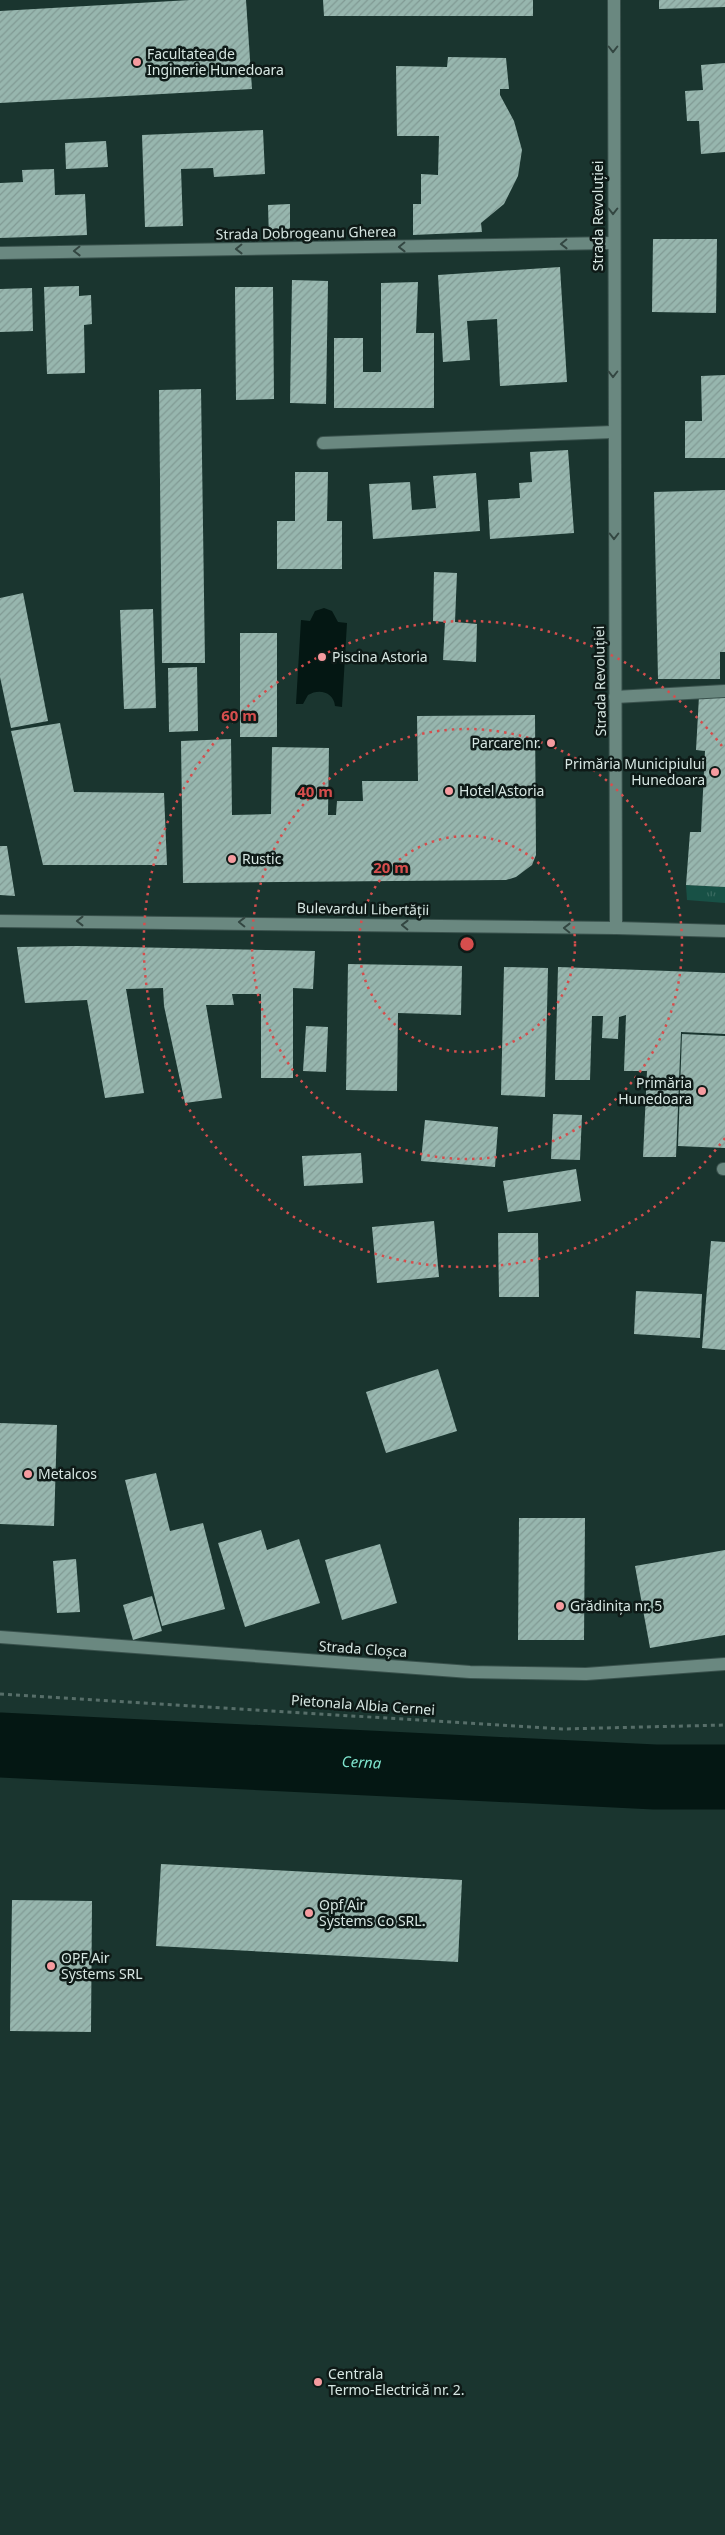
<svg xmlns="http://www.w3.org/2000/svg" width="725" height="2535" viewBox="0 0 725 2535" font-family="'Noto Sans',sans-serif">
  <defs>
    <pattern id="grass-tufts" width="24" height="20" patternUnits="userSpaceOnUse" patternTransform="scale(1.25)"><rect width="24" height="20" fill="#185146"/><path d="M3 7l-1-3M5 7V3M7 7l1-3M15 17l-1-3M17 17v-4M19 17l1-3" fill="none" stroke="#396a60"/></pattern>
    <pattern id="building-hatch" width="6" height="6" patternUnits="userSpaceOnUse" patternTransform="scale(1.25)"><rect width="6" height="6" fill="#97b6ae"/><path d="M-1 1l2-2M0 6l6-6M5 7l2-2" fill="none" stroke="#819a94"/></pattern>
  </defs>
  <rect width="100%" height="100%" fill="#1a352f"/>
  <path fill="url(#grass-tufts)" d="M686,885l39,2v16l-38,-3z"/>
  <path fill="#041713" d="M324,608l8,3 6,11 9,1 -5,84 -7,-1c-1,-14 -16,-18 -27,-11l-5,9h-7l5,-84 9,1 5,-10z"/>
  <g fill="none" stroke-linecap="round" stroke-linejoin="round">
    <path stroke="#041713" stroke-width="65" id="s1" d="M0,1745l655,32h70"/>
  </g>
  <g fill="url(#building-hatch)">
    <path d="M190,0h56l6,89 -252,14v-92z"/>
    <path d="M323,0h210v16h-209z"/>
    <path d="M659,0h66v7l-66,2z"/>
    <path d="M448,57l58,1 3,31h-9v6l14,26 8,29 -4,26 -14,28 -23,19 1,9 -69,3v-31h8v-30l17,1 1,-39h-42l-1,-70 51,1z"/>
    <path d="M725,63v89l-24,2 -2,-33h-12l-2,-30 18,-1 -2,-25z"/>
    <path d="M263,130l2,44 -51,3 -1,-9 -32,1 2,57 -38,1 -3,-92z"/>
    <path d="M106,141l2,26 -42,2 -1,-26z"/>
    <path d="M54,169l1,26 30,-1 2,41 -87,3v-55l23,-1 -1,-12z"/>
    <path d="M290,204v36h-21l-1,-35z"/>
    <path d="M653,239h64l-1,74 -64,-1z"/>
    <path d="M560,267l7,115 -67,4 -3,-67 -30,2 3,39 -27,2 -5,-87z"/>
    <path d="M292,280l36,1 -2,123 -36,-1z"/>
    <path d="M418,282l-2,51h18v75h-100v-70h29v34h18v-89z"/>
    <path d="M79,286v10l12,-1 1,29 -8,1 1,48 -38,1 -3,-87z"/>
    <path d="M235,287h38l1,112 -38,1z"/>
    <path d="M32,288l1,43 -33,1v-43z"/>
    <path d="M725,375v83h-40v-37h17l-1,-45z"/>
    <path d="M201,389l4,274h-43l-3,-273z"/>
    <path d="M568,450l6,83 -84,6 -2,-39 32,-2 -1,-15 13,-1 -2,-30z"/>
    <path d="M295,472h33l-1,49h15v48h-65v-48h18z"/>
    <path d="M476,473l4,58 -107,8 -4,-55 41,-2 2,28 24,-2 -3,-32z"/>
    <path d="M725,490v162h-5v27h-62l-4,-187z"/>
    <path d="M434,572l23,1 -2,49 22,2 -1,38 -33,-2 2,-38 -12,-1z"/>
    <path d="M23,593l25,128 -37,7 -11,-51v-79z"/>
    <path d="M153,609l3,99 -32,1 -4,-99z"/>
    <rect x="240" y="633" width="37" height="104"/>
    <path d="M197,667l1,64 -29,1 -1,-64z"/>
    <path d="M699,696l26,2v189l-39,-2 4,-53h11l4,-81 -9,-1z"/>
    <path d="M535,715l1,140 -4,10 -16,12 -10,3 -323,3 -2,-142 50,-2 1,76 39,-1 1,-67 57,1 -1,67h8l1,-14h26l-1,-20h56l-1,-65z"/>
    <path d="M60,723l14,69 90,1 3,72h-124l-32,-134z"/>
    <path d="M0,846h7l8,50 -15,-1z"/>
    <path d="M77,946l238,5 -2,38 -20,-1v90h-32v-84h-29l2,11h-28l16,93 -37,5 -21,-97 -1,-18 -37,1 18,104 -39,5 -18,-98 -62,3 -8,-56z"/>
    <path d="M348,964l114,2 -1,49 -63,-2 -1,78 -51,-1z"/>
    <path d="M504,967l44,1 -3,129 -44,-2z"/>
    <path d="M558,967l167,6v61l-44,-2 -5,125h-33l4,-86h-23l2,-56 -7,2 -1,22 -16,-1 1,-22h-11l-2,64h-35z"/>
    <path d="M306,1026l22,1 -2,45 -23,-1z"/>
    <path d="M682,1034l43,2v112l-47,-2z"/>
    <path d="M553,1114l29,1 -2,45 -29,-1z"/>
    <path d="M425,1120l73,7 -3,40 -74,-6z"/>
    <path d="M361,1153l2,30 -59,3 -2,-30z"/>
    <path d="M576,1169l5,32 -73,11 -5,-31z"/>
    <path d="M434,1221l5,56 -62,6 -5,-56z"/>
    <path d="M498,1233h40l1,64h-40z"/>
    <path d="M711,1241l14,1v108l-23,-2z"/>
    <path d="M636,1291l66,3 -2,44 -66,-4z"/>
    <path d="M438,1369l19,62 -71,22 -20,-61z"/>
    <path d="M0,1423l57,2 -3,101 -54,-2z"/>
    <path d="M156,1473l14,58 33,-8 22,86 -63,17 -37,-146z"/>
    <path d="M519,1518h66l-1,122h-66z"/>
    <path d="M261,1530l6,20 32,-11 21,64 -75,24 -27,-84z"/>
    <path d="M380,1544l17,59 -55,17 -17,-60z"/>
    <path d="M725,1550v85l-75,13 -15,-82z"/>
    <path d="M76,1559l4,53 -23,1 -4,-52z"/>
    <path d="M152,1596l10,35 -29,9 -10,-35z"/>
    <path d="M161,1864l301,16 -4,82 -302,-16z"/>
    <path d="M12,1900l80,1 -1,131 -81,-1z"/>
  </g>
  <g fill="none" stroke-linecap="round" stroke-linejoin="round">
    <defs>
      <g id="street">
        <path d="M0,253l613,-10"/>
        <path d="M323,443l290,-11"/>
        <path d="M615,697l110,-6"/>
        <path d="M616,928l109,3"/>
        <path d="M723,1169h2"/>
      </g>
      <g id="secondary">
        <path d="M0,921l616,7 -2,-928"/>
        <path d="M0,1637l470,35 116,2 139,-10"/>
      </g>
    </defs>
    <use href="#street" stroke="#39514c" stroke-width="14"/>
    <use href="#secondary" stroke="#39514c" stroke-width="14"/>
    <path stroke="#576e69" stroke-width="3" stroke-dasharray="4 4" stroke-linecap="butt" d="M0,1694l562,35 163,-4"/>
    <use href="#street" stroke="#6a8880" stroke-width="12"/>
    <use href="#secondary" stroke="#6a8880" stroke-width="12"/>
  </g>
  <defs><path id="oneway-chevron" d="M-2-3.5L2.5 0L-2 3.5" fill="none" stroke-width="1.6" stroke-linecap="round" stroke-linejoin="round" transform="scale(1.25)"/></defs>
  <g stroke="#334641">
    <use href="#oneway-chevron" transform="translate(613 49) rotate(90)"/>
    <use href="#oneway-chevron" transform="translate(613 211) rotate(90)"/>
    <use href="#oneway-chevron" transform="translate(564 244) rotate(179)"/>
    <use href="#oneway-chevron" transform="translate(402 247) rotate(179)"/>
    <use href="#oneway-chevron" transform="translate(239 249) rotate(179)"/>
    <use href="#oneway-chevron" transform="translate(77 251) rotate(179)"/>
    <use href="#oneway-chevron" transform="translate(613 374) rotate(90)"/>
    <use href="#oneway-chevron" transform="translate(614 536) rotate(90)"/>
    <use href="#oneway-chevron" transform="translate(80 921) rotate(-180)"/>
    <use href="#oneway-chevron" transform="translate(242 922) rotate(-179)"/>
    <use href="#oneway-chevron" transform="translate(405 925) rotate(-179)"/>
    <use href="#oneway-chevron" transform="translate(567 928) rotate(-179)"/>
  </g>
  <g fill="none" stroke="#d64e4d" stroke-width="2.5" stroke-dasharray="2.5 5">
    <circle cx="467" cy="944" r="108"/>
    <circle cx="467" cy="944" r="215"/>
    <path d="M725 1138A323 323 0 1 1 725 750"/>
  </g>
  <g fill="#f59b9f" stroke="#0e1a17" stroke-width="2">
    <circle cx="137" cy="62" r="5"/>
    <circle cx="322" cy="657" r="5"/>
    <circle cx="551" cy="743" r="5"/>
    <circle cx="715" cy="772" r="5"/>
    <circle cx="449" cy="791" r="5"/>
    <circle cx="232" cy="859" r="5"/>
    <circle cx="702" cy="1091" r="5"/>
    <circle cx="28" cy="1474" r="5"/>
    <circle cx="560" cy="1606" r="5"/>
    <circle cx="309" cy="1913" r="5"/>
    <circle cx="51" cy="1966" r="5"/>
    <circle cx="318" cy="2382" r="5"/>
  </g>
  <g text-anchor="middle" stroke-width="5" stroke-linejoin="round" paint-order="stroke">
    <g font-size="14" fill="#d6e6e2" stroke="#0e1a17" text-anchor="start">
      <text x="147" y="59">Facultatea de<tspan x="147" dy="16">Inginerie Hunedoara</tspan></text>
      <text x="332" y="662">Piscina Astoria</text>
      <text x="541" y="748" text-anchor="end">Parcare nr.</text>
      <text x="705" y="769" text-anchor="end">Primăria Municipiului<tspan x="705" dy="16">Hunedoara</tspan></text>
      <text x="459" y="796">Hotel Astoria</text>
      <text x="242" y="864">Rustic</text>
      <text x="692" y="1088" text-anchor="end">Primăria<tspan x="692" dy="16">Hunedoara</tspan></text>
      <text x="38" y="1479">Metalcos</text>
      <text x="570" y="1611">Grădinița nr. 5</text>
      <text x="319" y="1910">Opf Air<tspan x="319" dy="16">Systems Co SRL.</tspan></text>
      <text x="61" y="1963">OPF Air<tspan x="61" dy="16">Systems SRL</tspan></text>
      <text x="328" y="2379">Centrala<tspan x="328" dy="16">Termo-Electrică nr. 2.</tspan></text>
    </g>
    <g font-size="14" fill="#d6e6e2" stroke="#0e1a17">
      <text transform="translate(598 216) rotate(-90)" y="5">Strada Revoluției</text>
      <text transform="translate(306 233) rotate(-1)" y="5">Strada Dobrogeanu Gherea</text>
      <text transform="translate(600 681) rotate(-91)" y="5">Strada Revoluției</text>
      <text transform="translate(363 909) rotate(1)" y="5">Bulevardul Libertății</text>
      <text transform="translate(363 1649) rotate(4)" y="5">Strada Cloșca</text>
      <text transform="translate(363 1705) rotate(4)" y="5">Pietonala Albia Cernei</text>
    </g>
    <g font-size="15" font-style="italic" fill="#7fe5ce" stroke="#0e1a17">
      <text dy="5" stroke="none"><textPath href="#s1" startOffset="362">Cerna</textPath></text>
    </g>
  </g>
  <circle cx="467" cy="944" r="8" fill="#d64e4d" stroke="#0e1a17" stroke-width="2.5"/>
  <g font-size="15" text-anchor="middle" font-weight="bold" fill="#d64e4d" stroke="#0e1a17" stroke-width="5" stroke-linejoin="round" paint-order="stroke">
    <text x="239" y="721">60 m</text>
    <text x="315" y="797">40 m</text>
    <text x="391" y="873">20 m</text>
  </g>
</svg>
